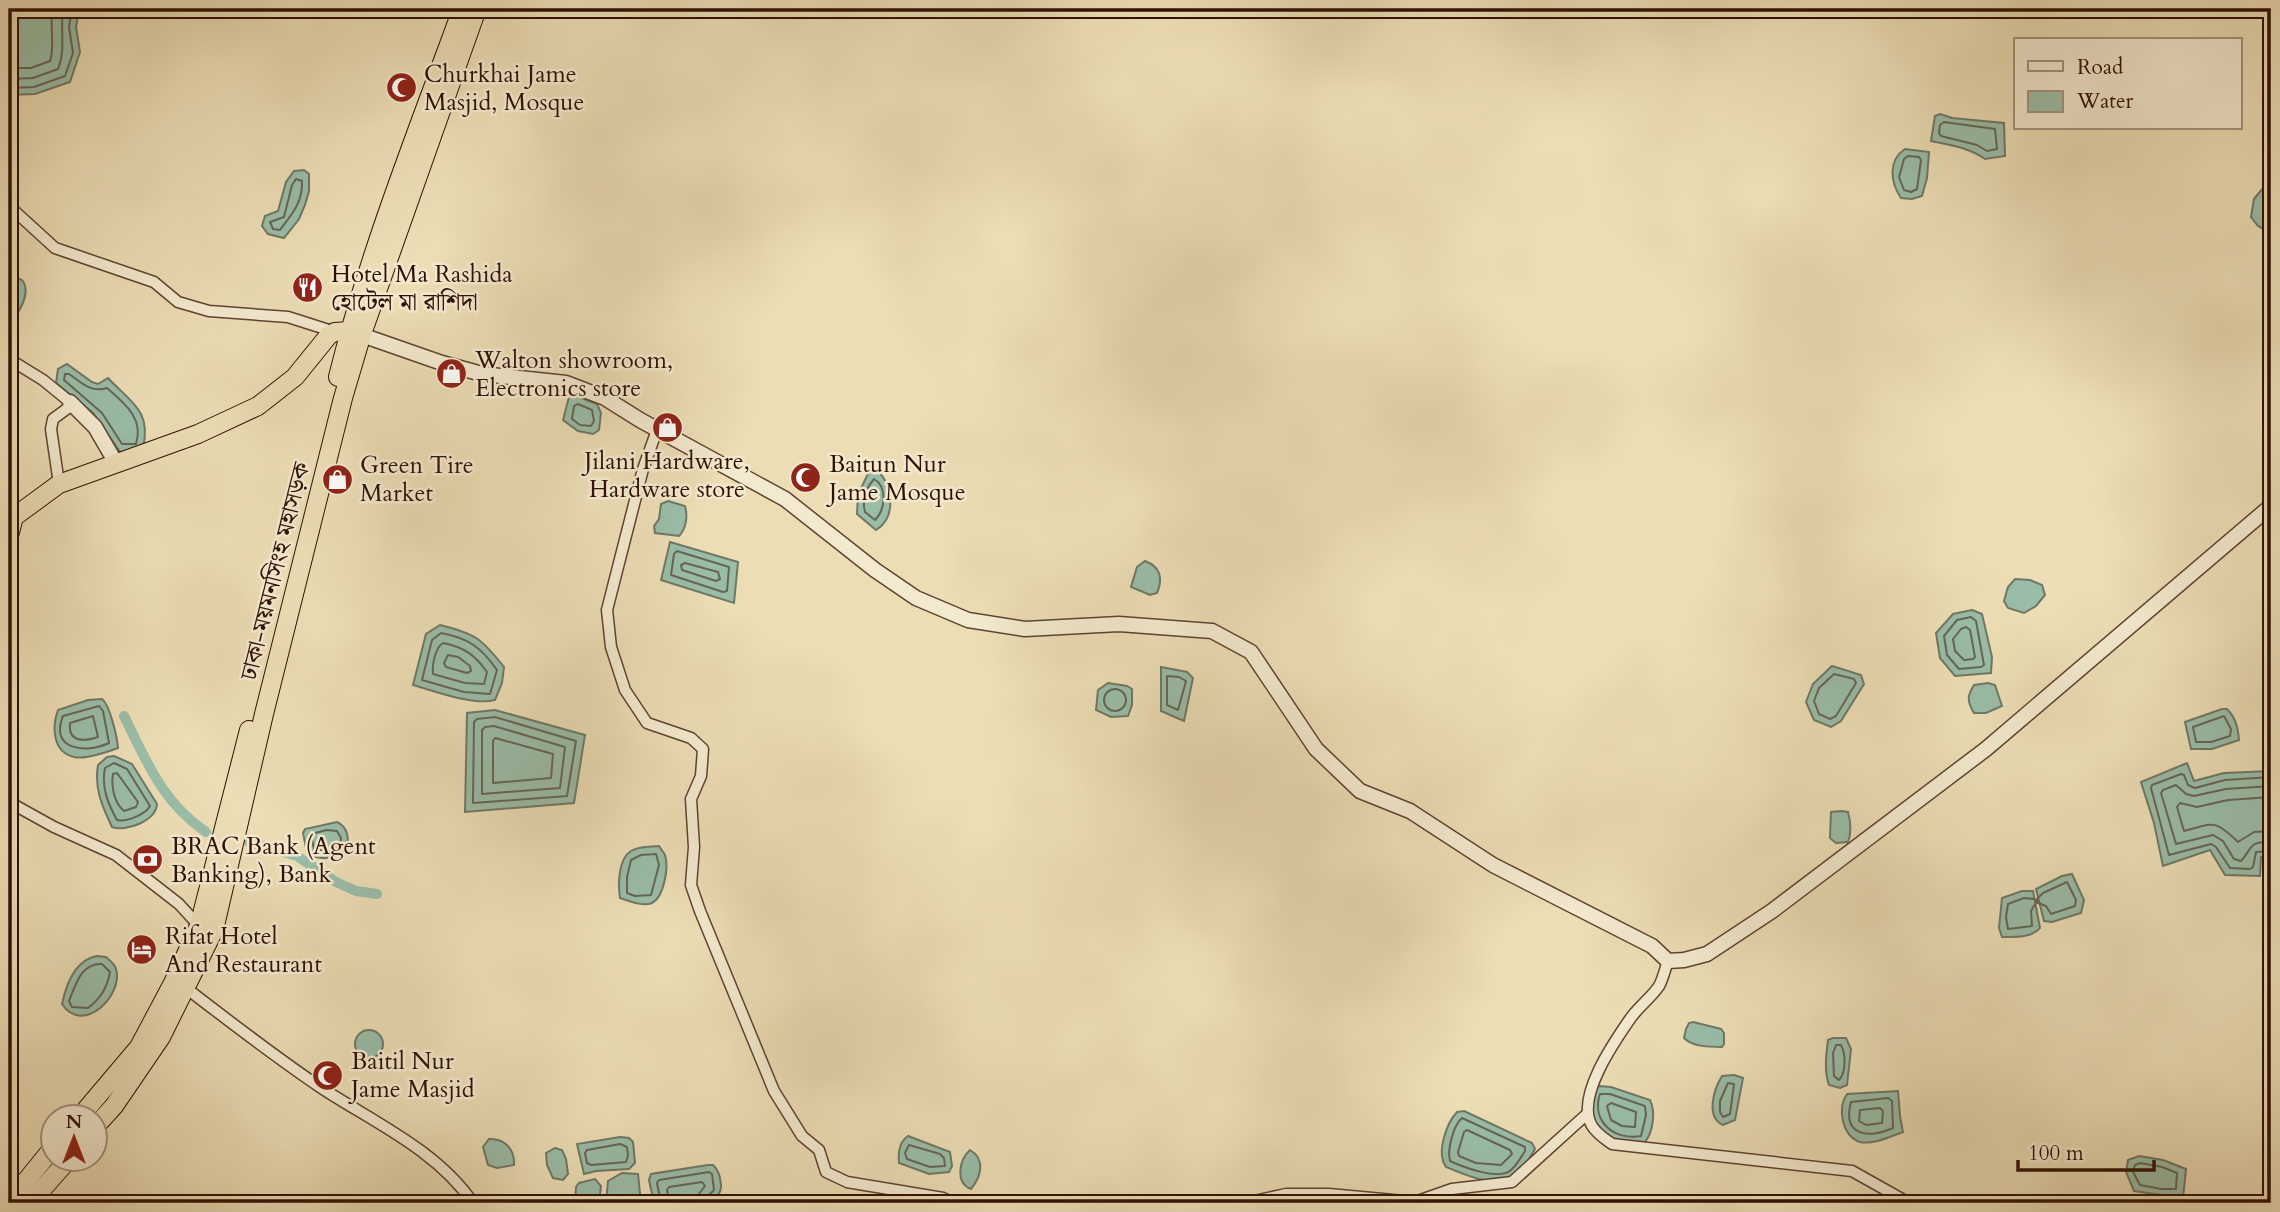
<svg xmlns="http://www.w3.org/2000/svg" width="2280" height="1212" viewBox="0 0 2280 1212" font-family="Cardo,'Noto Serif Bengali',serif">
  <rect width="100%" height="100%" fill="#ecddb5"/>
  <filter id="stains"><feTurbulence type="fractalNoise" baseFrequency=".00286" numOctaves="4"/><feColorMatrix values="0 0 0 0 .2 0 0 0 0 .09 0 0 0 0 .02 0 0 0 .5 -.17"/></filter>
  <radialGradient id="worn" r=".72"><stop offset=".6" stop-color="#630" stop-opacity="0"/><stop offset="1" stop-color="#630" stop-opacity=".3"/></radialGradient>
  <g fill="#9abda8" stroke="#6f7866" stroke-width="2">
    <path d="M9,9h70l-3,18 4,25 -10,30 -35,12 -26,1z"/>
    <path d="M1940,114l12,4 52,5 1,33 -20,3c-17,-12 -35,-14 -54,-18l4,-25z"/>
    <path d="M1905,149l24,3 -2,26 -5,18 -10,3 -11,-1c-11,-16 -13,-38 4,-49z"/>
    <path d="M304,170l5,4v17l-4,14 -6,14 -15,19 -16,-4 -6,-8 3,-10 13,-5 8,-29 8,-11z"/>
    <path d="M2263,188l8,1v44l-13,-7 -7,-9 3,-18z"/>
    <path d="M9,274l13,6c8,10 2,23 -5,34l-8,3z"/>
    <path d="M67,364l25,18 6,2 10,-6c22,24 44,32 35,70l-22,5 -28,-40 -37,-30 2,-14z"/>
    <path d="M576,396l21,8 4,9 -2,17 -6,4 -15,-3 -15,-11 6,-23z"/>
    <path d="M869,472l11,1c13,16 16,45 -4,57l-19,-16 1,-20z"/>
    <path d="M668,501l17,5c3,10 1,23 -6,30l-24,-3 -1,-7 5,-7 2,-15z"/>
    <path d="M670,542l68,20 -4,41 -73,-23z"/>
    <path d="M1145,561c16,6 18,18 12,32l-7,2 -19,-8 6,-20z"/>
    <path d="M2015,579l15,1 12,5 3,10 -9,11 -12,7 -16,-5 -4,-7 4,-14z"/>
    <path d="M1972,610l10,4 10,43 -1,16 -36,3 -15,-18 -4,-25 17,-19z"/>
    <path d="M440,625c36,9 41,13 64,42l-2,16 -7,17c-22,6 -60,-9 -82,-15l13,-51z"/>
    <path d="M1832,666l29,9 3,9 -23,37 -10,6 -17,-7 -8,-18 7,-18z"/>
    <path d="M1161,667l26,5 6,6 -9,43 -23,-10z"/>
    <path d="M1108,683l19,3 5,3v16l-4,11 -17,1 -15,-7 2,-20z"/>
    <path d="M1988,683l7,2 7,21 -16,7h-12c-7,-12 -7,-17 0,-28z"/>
    <path d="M102,699c8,6 15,38 16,49 -11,4 -32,12 -44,9 -22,-5 -22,-31 -16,-47l30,-10z"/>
    <path d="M2222,709h5c9,9 11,19 12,31l-27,9h-21l-6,-27z"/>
    <path d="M495,710l90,25 -11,68 -109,9 2,-99z"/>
    <path d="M114,756l18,8 25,40c-1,17 -31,28 -45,23 -10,-21 -18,-39 -14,-62l9,-8z"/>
    <path d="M2187,763l7,18 30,-8 47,-2v86h-10l-1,19 -35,-1 -15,-25 -47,16 -9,-43 -13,-41z"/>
    <path d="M1841,811l7,1c3,11 4,20 0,30l-12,1 -6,-5 1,-26z"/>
    <path d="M337,822c11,5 12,17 10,28 -14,8 -26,12 -40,3l-4,-20 2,-4z"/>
    <path d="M659,846c2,3 5,7 6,9 4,12 -1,42 -13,48 -9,4 -23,-2 -32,-5 -2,-13 -2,-39 11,-47 8,-5 19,-4 28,-5z"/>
    <path d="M2072,874l12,26 -3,13 -29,9 -8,-1 -8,-32 26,-13z"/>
    <path d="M2022,891h11l7,37c-8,10 -26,9 -38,9l-3,-9 3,-30z"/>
    <path d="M97,956l9,1c3,3 9,7 10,12 8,26 -33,67 -54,35 4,-19 13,-44 35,-48z"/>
    <path d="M1693,1022l28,7 3,4v11l-2,3c-12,0 -29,0 -38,-9l2,-9 3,-6z"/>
    <circle cx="369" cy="1044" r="14"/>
    <path d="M1833,1038h13l5,11 -4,36 -7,3 -11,-3c-5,-13 -3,-30 -1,-45z"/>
    <path d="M1734,1075l9,3 -8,42 -12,5c-18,-8 -9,-36 -1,-49z"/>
    <path d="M1599,1086l12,1 39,13c6,12 3,32 -5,42 -18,6 -46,-4 -52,-23 -3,-8 0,-21 0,-29z"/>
    <path d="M1898,1091l2,25 3,16c-11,4 -30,13 -43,10 -18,-6 -23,-34 -13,-48z"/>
    <path d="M1464,1111l68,32 3,6c-5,9 -15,26 -25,30 -20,7 -45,-4 -64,-12 -10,-14 0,-43 11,-55z"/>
    <path d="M908,1136l42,16 2,14 -3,6 -20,2 -30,-11c-1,-10 0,-21 9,-27z"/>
    <path d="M620,1137l9,1 4,4 2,21 -6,6 -33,2 -12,3 -7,-30z"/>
    <path d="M489,1139c16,-1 26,11 25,26l-17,3 -9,-3 -5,-18z"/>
    <path d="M555,1148l7,2 4,9 2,15 -5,6 -10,-2 -6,-13 -1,-12z"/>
    <path d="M970,1150c16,9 11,27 1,39 -16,-6 -12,-29 -1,-39z"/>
    <path d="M2139,1156l24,4 23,9 -3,29 -49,-7 -8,-19 2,-12z"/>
    <path d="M708,1165h5c6,5 7,12 8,20 1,26 -48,18 -67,18l-5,-23 2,-6z"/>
    <path d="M622,1173l16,1 3,29h-35l2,-22z"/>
    <path d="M595,1179l6,7 -2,17h-24l1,-16 3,-4z"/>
  </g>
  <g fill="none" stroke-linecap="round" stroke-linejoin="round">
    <g stroke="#646656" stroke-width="2">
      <path d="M9,68h22l19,-7c5,-12 0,-36 2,-52"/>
      <path d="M9,79l24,-1 25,-9c8,-19 2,-39 5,-60"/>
      <path d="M9,88l25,-1 31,-11 8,-23 -4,-26 3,-18"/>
      <path d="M1944,122l51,7 2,20 -10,2 -10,-6 -36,-9 -2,-3 1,-8z"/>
      <path d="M1908,156l11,1 2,3 -4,29 -6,3 -7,-2 -5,-13 5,-18z"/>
      <path d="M296,179l6,2c1,22 -11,34 -22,49l-7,-1 -3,-7 14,-5 8,-32z"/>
      <path d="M65,374h4c13,9 22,19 38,14 18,16 37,30 29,56h-14l-20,-31 -38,-33z"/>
      <path d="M578,404l14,6 2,11 -3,5 -11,-1 -8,-6 2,-13z"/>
      <path d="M874,479c14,8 11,31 1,41l-10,-8c-3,-12 1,-24 9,-33z"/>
      <path d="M677,551l52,16 -2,24 -4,1 -52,-17 3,-21z"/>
      <path d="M685,563l33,9 2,7 -4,2 -34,-11 -1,-5z"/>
      <path d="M1971,617l5,4 8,44 -3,2 -22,2 -12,-14 -3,-19 13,-16z"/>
      <path d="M1966,627l4,3 5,27 -2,2 -9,1 -9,-9 -2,-12 8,-10z"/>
      <path d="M441,633c27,5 40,14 56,37l-7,24 -26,-2 -42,-12 10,-40z"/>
      <path d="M443,643c21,4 32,12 44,29l-3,12 -19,-1 -32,-9c-1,-9 2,-26 10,-31z"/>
      <path d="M448,655l10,2 12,9 1,5 -4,2 -21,-6 -2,-4z"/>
      <path d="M1834,674l20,5 2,4 -20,33 -6,3 -11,-5 -5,-13 5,-13z"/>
      <path d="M1167,676l12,1 7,4 -8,29 -11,-5z"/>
      <circle cx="1115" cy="700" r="11"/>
      <path d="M99,706l4,5 6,32c-23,11 -60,7 -46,-27z"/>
      <path d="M93,716l5,21c-15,5 -30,5 -28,-14z"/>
      <path d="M2224,716l7,13 -1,7 -19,6h-15l-3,-15z"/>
      <path d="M495,717l81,24 -9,55 -94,7 1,-81 3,-3z"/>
      <path d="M494,726l71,21 -5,41 -78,6v-64l3,-3z"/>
      <path d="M495,738l58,16 -2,24 -58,5v-42z"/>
      <path d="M114,763l13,6 23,37c-5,9 -24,16 -33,14 -9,-16 -16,-33 -12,-52z"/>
      <path d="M117,773l21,29 -2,5 -12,4c-10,-8 -13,-25 -11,-37z"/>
      <path d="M2271,777l-46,3 -30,8 -7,-3 -4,-10 -3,-1 -29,11 -1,3 18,67 42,-11 5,3 14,21 20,1 3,-2 3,-15 15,-1"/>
      <path d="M2271,786l-45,3 -32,7 -8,-2 -10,-9 -13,5 -2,3 15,51 37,-9 10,6 11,18 7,2c12,-13 7,-20 30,-19"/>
      <path d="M2271,797l-43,3 -31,7 -17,-4 -3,4 7,24c31,-8 30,-12 54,11l16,-10 17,-1"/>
      <path d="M327,830l10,1 4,7 -1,8 -9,5 -17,-2 -3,-15z"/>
      <path d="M656,854l3,11 -8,30 -16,1 -8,-3v-16l4,-17 10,-5z"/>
      <path d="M2067,882l9,18 -1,6 -24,8 -5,-8 -8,-3 -1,-4 6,-6z"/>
      <path d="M2024,898l10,1 3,2 -6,10 1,15 -24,3 -2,-12 2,-13z"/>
      <path d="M102,964l8,8c-3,16 -9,26 -22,36l-16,-1 -3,-6c7,-17 12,-38 33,-37z"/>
      <path d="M1836,1045h5c5,9 5,28 -2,35l-5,-4 -1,-23z"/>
      <path d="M1728,1083l6,1 -4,30 -7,3 -3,-5v-11z"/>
      <path d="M1600,1094h10l35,12 1,9 -5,21c-27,5 -50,-15 -41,-42z"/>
      <path d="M1888,1098l4,3 1,27c-25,11 -51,8 -42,-26z"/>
      <path d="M1611,1103l25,9 -1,15 -13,-1 -11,-6 -4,-14z"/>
      <path d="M1880,1108l3,3 -1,12 -16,2 -7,-4 1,-11z"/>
      <path d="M1462,1118l63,29v4c-4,6 -8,14 -14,19 -12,11 -48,-3 -61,-9 -3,-11 3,-35 12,-43z"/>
      <path d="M1467,1130l43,20 2,4 -11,11 -25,-2 -17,-7 -1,-4 6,-20z"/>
      <path d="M620,1144l7,3 1,9 -2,6 -35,3 -4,-2 -2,-10 2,-3z"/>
      <path d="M909,1145l31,9 4,4 1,8 -15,1 -23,-8 -2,-6z"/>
      <path d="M2140,1163l22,4 15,6 -1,16h-15l-21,-4 -7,-13 2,-7z"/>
      <path d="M661,1203l-4,-20 2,-3 50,-8 3,2 2,16 -7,7 -1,6"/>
      <path d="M669,1203l-2,-13 2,-3 33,-5 3,4 -7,9 -1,8"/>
    </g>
    <g stroke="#9abda8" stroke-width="10">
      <path d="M124,716c23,46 38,86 82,116"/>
      <path d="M249,842l48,14 39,26 20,9 21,3"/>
    </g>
    <defs>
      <g id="minor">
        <path d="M9,206l46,42 99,34 24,20 31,9 79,6 47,15"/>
        <path d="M9,359l34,21 27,22 -2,6 -15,11 -2,10 8,55"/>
        <path d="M657,430l-14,39 -36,141 4,37 14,43 22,33 44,15 12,11 -2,27 -10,23 3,48 -3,38 9,26 74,180 28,45 17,14 7,22 21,10 96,16 10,5"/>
        <path d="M9,802l45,25 62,28 63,49 20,22"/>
        <path d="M1668,961c-3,8 -5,18 -9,25 -8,12 -21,21 -29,33 -16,23 -55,79 -38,107 5,8 13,13 20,18l240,27 57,32"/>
        <path d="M186,988c44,34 88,68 134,99 53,35 117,63 153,116"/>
        <path d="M1245,1203l41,-9h43l86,8 37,-13 60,-7 75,-68"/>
      </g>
      <g id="tertiary">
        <path d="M353,332l89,31 40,11 84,9 39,15 35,22 145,79 90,71 41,28 52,22 57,9 94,-5 93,7 39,21 65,97 44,42 50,20 83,54 159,81 16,15 16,-1 23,-6 65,-43 214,-162 285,-243"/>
        <path d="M70,402l25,25 21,36"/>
      </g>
      <g id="trunk">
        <path d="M338,377c31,-126 80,-247 124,-368"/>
        <path d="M9,536l5,-19 45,-33 139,-50 60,-28 37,-29 34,-42 6,-3 14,-1"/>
        <path d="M79,1118l60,-71 34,-64 26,-57 50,-196"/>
        <path d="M94,1128l20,-22 47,-69 53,-107 50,-216 79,-316 19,-64 115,-325"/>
        <path d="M9,1202l43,-53"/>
        <path d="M30,1203l38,-43"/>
      </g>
    </defs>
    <use href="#minor" stroke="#5e4330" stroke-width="13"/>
    <use href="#tertiary" stroke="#5e4330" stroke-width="17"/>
    <use href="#trunk" stroke="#2f1003" stroke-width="20"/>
    <use href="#minor" stroke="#f3e9cf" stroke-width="10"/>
    <use href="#tertiary" stroke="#f3e9cf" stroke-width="14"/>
    <use href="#trunk" stroke="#ecddb5" stroke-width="18"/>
  </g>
  <defs>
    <symbol id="mosque-disc" viewBox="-11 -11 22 22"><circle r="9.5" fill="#8f2418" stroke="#f3e9cf"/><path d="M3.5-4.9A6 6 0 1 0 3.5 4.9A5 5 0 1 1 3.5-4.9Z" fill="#fff"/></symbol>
    <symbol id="restaurant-disc" viewBox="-11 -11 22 22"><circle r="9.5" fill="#8f2418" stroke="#f3e9cf"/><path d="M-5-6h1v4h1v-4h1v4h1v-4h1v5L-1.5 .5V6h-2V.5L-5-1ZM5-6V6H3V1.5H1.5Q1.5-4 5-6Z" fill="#fff"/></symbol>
    <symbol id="shop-disc" viewBox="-11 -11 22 22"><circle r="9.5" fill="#8f2418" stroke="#f3e9cf"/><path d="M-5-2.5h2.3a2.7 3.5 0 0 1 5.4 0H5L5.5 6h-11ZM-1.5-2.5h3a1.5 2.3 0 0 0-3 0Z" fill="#fff"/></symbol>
    <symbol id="bank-disc" viewBox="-11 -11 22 22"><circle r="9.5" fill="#8f2418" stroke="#f3e9cf"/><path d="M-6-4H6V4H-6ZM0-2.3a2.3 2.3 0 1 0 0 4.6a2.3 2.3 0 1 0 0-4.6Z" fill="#fff"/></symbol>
    <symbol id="hotel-disc" viewBox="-11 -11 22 22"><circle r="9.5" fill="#8f2418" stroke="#f3e9cf"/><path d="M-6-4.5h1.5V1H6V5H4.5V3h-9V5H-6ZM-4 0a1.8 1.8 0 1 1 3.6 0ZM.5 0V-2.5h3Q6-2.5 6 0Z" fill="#fff"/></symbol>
  </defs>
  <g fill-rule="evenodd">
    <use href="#mosque-disc" x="384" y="70" width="35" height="35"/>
    <use href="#restaurant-disc" x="290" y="270" width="35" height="35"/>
    <use href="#shop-disc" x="434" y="356" width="35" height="35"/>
    <use href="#shop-disc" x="650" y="410" width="35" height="35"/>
    <use href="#mosque-disc" x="788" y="460" width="35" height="35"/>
    <use href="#shop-disc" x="320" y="462" width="35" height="35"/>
    <use href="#bank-disc" x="130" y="842" width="35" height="35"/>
    <use href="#hotel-disc" x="124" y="932" width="35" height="35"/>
    <use href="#mosque-disc" x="310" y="1058" width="35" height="35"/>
  </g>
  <g text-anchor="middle" stroke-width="5" stroke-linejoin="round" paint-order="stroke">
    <g font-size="24" fill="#2f1003" stroke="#f3e9cf" text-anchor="start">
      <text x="424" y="82">Churkhai Jame<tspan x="424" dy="28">Masjid, Mosque</tspan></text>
      <text x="331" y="282">Hotel Ma Rashida<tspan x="331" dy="28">হোটেল মা রাশিদা</tspan></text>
      <text x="475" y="368">Walton showroom,<tspan x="475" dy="28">Electronics store</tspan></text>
      <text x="667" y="469" text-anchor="middle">Jilani Hardware,<tspan x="667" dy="28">Hardware store</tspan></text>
      <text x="829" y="472">Baitun Nur<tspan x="829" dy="28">Jame Mosque</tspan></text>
      <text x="360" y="473">Green Tire<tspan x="360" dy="28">Market</tspan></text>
      <text x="171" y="854">BRAC Bank (Agent<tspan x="171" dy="28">Banking), Bank</tspan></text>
      <text x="165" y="944">Rifat Hotel<tspan x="165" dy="28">And Restaurant</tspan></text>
      <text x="351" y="1069">Baitil Nur<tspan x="351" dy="28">Jame Masjid</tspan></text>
    </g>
    <g font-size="24" fill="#2f1003" stroke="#f3e9cf">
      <text transform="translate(275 571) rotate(-76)" y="8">ঢাকা-ময়মনসিংহ মহাসড়ক</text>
    </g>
  </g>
  <rect width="2280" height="1212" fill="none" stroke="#ecddb5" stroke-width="35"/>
  <rect x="10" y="10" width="2259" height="1191" fill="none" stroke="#2f1003" stroke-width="3.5"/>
  <rect x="18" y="18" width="2245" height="1177" fill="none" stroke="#2f1003" stroke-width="2"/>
  <rect x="2014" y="38" width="228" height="91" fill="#f3e9cf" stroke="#a5927d" stroke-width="2"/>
  <rect x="2028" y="61" width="35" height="10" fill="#f3e9cf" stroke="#a5927d" stroke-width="2"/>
  <text x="2077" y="74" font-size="21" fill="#2f1003">Road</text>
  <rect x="2028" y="91" width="35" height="21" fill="#9abda8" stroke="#a5927d" stroke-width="2"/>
  <text x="2077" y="108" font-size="21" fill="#2f1003">Water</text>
  <g transform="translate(74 1138)"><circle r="33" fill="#f3e9cf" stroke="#a5927d" stroke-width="2"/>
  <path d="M0-5L12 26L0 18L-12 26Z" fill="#8f2418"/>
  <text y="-10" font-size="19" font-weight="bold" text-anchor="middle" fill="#2f1003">N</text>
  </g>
  <path d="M2018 1160v10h136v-10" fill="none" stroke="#2f1003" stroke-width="3.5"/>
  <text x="2028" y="1160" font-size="21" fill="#2f1003" stroke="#f3e9cf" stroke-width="5" paint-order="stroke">100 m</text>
  <rect width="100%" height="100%" filter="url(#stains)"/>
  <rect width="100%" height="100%" fill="url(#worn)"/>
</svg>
